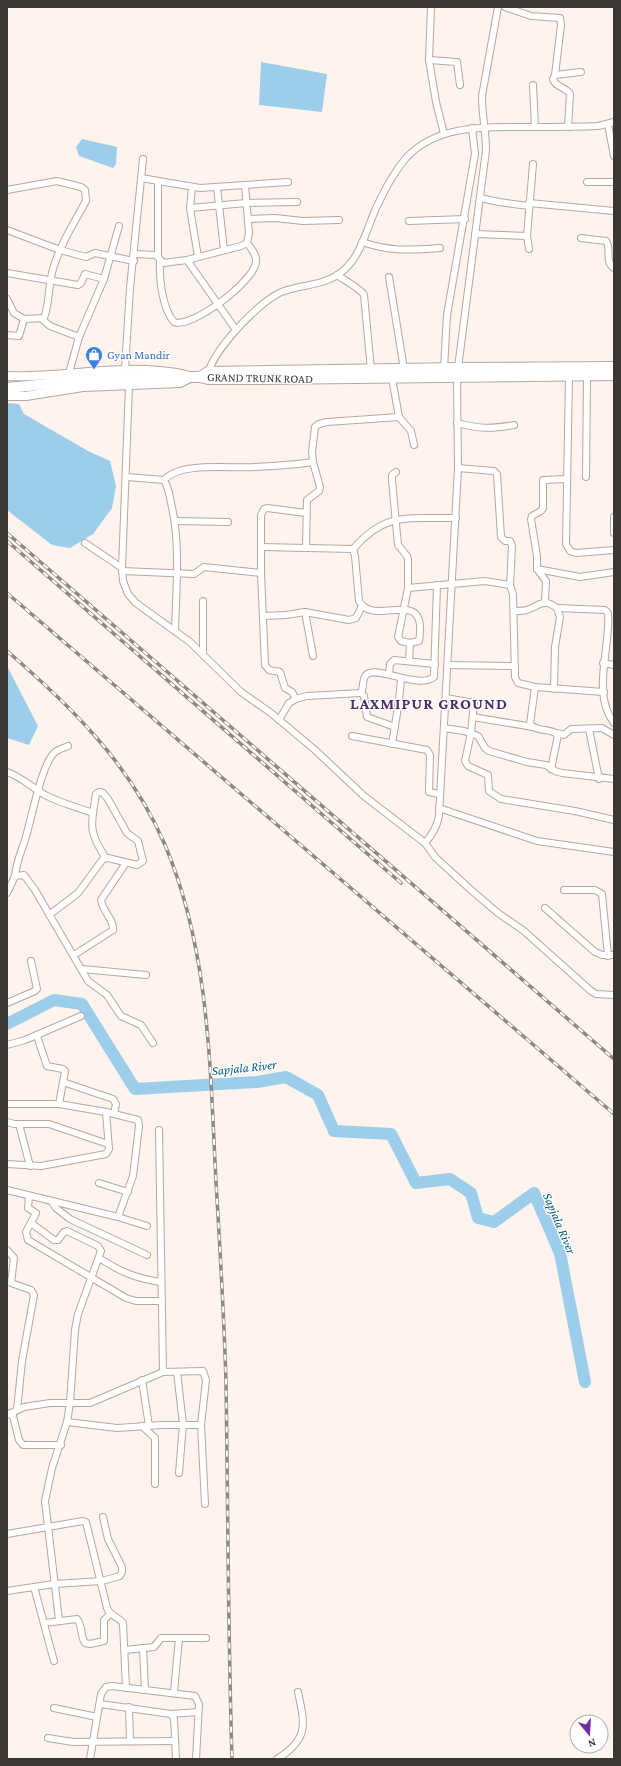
<svg xmlns="http://www.w3.org/2000/svg" width="621" height="1766" viewBox="0 0 621 1766" font-family="'Crimson Pro',serif">
  <rect width="100%" height="100%" fill="#fef3ed"/>
  <g fill="#9ccdeb">
    <path d="M261,62l66,12 -5,38 -63,-7z"/>
    <path d="M82,139l35,8 -1,17 -3,4 -34,-12 -3,-9z"/>
    <path d="M7,403l12,1 5,10 64,37 22,10 6,25 -4,22 -19,26 -23,14 -18,-3 -45,-35z"/>
    <path d="M7,666l31,60 -9,19 -22,-7z"/>
  </g>
  <g fill="none" stroke-linecap="round" stroke-linejoin="round">
    <path stroke="#9ccdeb" stroke-width="12" d="M7,1024l47,-24 28,4 53,85 122,-7 29,-5 32,18 16,36 57,3 25,49 34,-4 21,14 7,25 16,4 40,-29 26,60 25,129"/>
    <defs>
      <g id="minor">
        <path d="M431,7l-2,53 7,42 8,32"/>
        <path d="M505,7l26,9 29,2 1,7 -6,50"/>
        <path d="M429,60l28,2 3,23"/>
        <path d="M533,85l2,42"/>
        <path d="M608,125l6,31"/>
        <path d="M568,127l2,-33c-4,-7 -15,-7 -17,-15l2,-4 26,-3"/>
        <path d="M141,178l59,10 88,-6"/>
        <path d="M158,181v75"/>
        <path d="M587,182h27"/>
        <path d="M192,187l-2,21 8,49"/>
        <path d="M217,187l7,63"/>
        <path d="M7,190l50,-9 24,6 4,3 1,11c-12,22 -26,44 -33,68 -5,16 -3,33 -9,49l-20,1 -5,17 -12,-1"/>
        <path d="M480,198l19,4 29,4"/>
        <path d="M529,203l85,8"/>
        <path d="M190,208l56,-5 51,-1"/>
        <path d="M248,219l27,-1 28,3 36,-1"/>
        <path d="M409,221l56,-2"/>
        <path d="M7,230l53,20 26,7 9,-4 39,8"/>
        <path d="M475,234l52,2 2,13"/>
        <path d="M527,236l6,-72"/>
        <path d="M581,238l25,3c6,8 -2,21 8,27"/>
        <path d="M362,242c30,10 47,8 78,6"/>
        <path d="M134,254l22,1 7,8 24,-3 54,-14 6,-3 2,-10 -4,-48"/>
        <path d="M187,260l49,70"/>
        <path d="M160,261c-1,17 2,47 14,61 17,7 80,-40 82,-60 1,-7 -5,-14 -9,-19"/>
        <path d="M7,273l71,12 3,-2 4,-9 19,5"/>
        <path d="M337,275c7,5 24,14 27,20l7,75"/>
        <path d="M389,277l15,92"/>
        <path d="M7,299l7,14 10,6"/>
        <path d="M42,319l8,7 29,11"/>
        <path d="M444,368l3,-53 28,-161 -3,-26"/>
        <path d="M458,368l28,-218c0,-18 -4,-35 -4,-54l16,-89"/>
        <path d="M125,369l5,-81 13,-129"/>
        <path d="M69,373l10,-36 25,-58 15,-53"/>
        <path d="M208,374c5,-24 53,-75 76,-83 18,-6 39,-6 55,-17 23,-16 27,-46 39,-70 8,-17 16,-32 28,-46 31,-34 81,-31 122,-31 24,0 47,0 70,-1l16,-4"/>
        <path d="M569,376l-3,168 4,7 6,2 38,-3"/>
        <path d="M392,378l7,39 12,14 3,14"/>
        <path d="M129,386l-7,182 1,13 5,13 8,9 54,39 51,50 30,21 44,37 49,46 61,47 10,14 36,33 27,23 26,18 67,60 5,3 18,1"/>
        <path d="M457,423c23,6 34,6 57,2"/>
        <path d="M458,468l36,3 3,3 4,63 4,4h5l2,5 -2,39"/>
        <path d="M396,472l-4,3v5l6,65 9,11 1,3v29"/>
        <path d="M127,477l37,3c4,7 6,16 7,23 10,42 5,86 4,128"/>
        <path d="M586,477l1,-102"/>
        <path d="M164,480c17,-19 66,-11 90,-13 20,-1 39,-2 59,-5"/>
        <path d="M614,517v16"/>
        <path d="M175,521l53,1"/>
        <path d="M85,543l37,25"/>
        <path d="M262,547l91,2 2,7 4,45c15,28 70,-18 60,40l-9,2"/>
        <path d="M306,547l1,-47 12,-9 1,-4 -7,-25 -1,-10 3,-25 4,-3 8,-2 72,-5"/>
        <path d="M353,549c33,-38 56,-30 103,-31"/>
        <path d="M537,569l43,8 34,-5"/>
        <path d="M122,571l72,3 10,-7 57,6"/>
        <path d="M545,603l1,-22 -9,-12v-13l-6,-37 1,-3 9,-5 2,-3v-28l24,-1"/>
        <path d="M557,608l48,2 3,3c3,34 -17,80 6,110"/>
        <path d="M514,611c4,0 9,0 13,-1 13,-4 15,-13 30,-2l3,9 -5,30 -1,42"/>
        <path d="M305,612l8,44"/>
        <path d="M263,616l23,-1 19,-3 44,8 7,-2 6,-12"/>
        <path d="M203,654v-53"/>
        <path d="M409,661l1,-18 -9,-2 -3,-4 10,-49 77,-7 25,4 3,9 2,83 3,6 17,4 69,5"/>
        <path d="M603,663l11,2"/>
        <path d="M448,665l67,1"/>
        <path d="M389,674l1,-10 4,-4 41,4"/>
        <path d="M535,687l-5,37c7,9 21,3 28,11l-7,34"/>
        <path d="M361,693l3,3 3,21 28,10"/>
        <path d="M446,698l28,5 -3,30 -6,28 3,5 20,9 1,16 12,8 74,12 39,9"/>
        <path d="M296,699l-4,-7 -7,-4 -5,-16 -11,-2 -4,-5 -4,-92v-58l3,-6 3,-1 39,5"/>
        <path d="M473,717l60,10"/>
        <path d="M279,720l10,-17 7,-4 11,-3 54,-3c3,-6 1,-14 5,-18 10,-11 52,15 68,2l3,-92"/>
        <path d="M444,728l20,3 14,5 7,12 4,3 38,11 19,3 9,6 7,2 52,6"/>
        <path d="M589,729l10,50"/>
        <path d="M557,733l7,2 7,-6 31,-1 12,7"/>
        <path d="M352,736l75,14 3,5 -1,37 10,2"/>
        <path d="M392,744l7,-43 2,-22"/>
        <path d="M7,772c15,5 24,15 38,23 15,8 32,12 48,18"/>
        <path d="M439,808l98,33 77,11"/>
        <path d="M425,843c8,-9 12,-16 14,-27l19,-348 -1,-91"/>
        <path d="M15,876c1,-13 6,-24 10,-36 6,-19 16,-74 29,-87 4,-4 10,-5 14,-7"/>
        <path d="M564,890h31l7,4 6,62"/>
        <path d="M7,893l8,-17 9,-1 11,15 53,91 19,14 14,21 20,9 12,18"/>
        <path d="M545,908l50,44 7,3h12"/>
        <path d="M49,915l29,-22 25,-34 5,-1 29,7 6,-4 -5,-20 -11,-8 -19,-34 -5,-6 -4,-1 -3,2c-5,30 -8,37 9,63"/>
        <path d="M74,955l39,-25c1,-11 -11,-19 -12,-30l25,-37"/>
        <path d="M82,969l64,6"/>
        <path d="M7,1003l28,-12 2,-2 -6,-28"/>
        <path d="M37,1036l10,30 16,3 2,2 -6,33"/>
        <path d="M7,1045l18,-5 56,-24"/>
        <path d="M63,1082l50,17 3,5 -2,10"/>
        <path d="M7,1104h52l47,8 32,8 1,6 -6,50 -15,41"/>
        <path d="M7,1122l7,2h35l59,20"/>
        <path d="M19,1124l11,42"/>
        <path d="M159,1130l4,242"/>
        <path d="M7,1164l34,2 65,-12 3,-5 -3,-37"/>
        <path d="M99,1183l29,9"/>
        <path d="M7,1190l111,27 29,9"/>
        <path d="M29,1196l-1,12 8,5 -10,19 2,8 98,58 10,3h24"/>
        <path d="M51,1201l5,7 14,11 77,36"/>
        <path d="M31,1223l23,17h4l6,-8 3,-1 31,15 3,5 -23,63 -3,16 -5,73 -3,19 -15,46 -7,33 14,119"/>
        <path d="M7,1250l7,8 -3,25 20,7 3,5 -12,66 -5,49"/>
        <path d="M99,1258c22,14 36,20 61,24"/>
        <path d="M177,1372l6,52 -4,49"/>
        <path d="M142,1380l7,46"/>
        <path d="M7,1413l6,3 6,24 4,5h38"/>
        <path d="M11,1413l13,-6 26,-4h40l73,-31 40,-1 3,9 -5,45 4,79"/>
        <path d="M67,1422l50,6 45,-3h39"/>
        <path d="M142,1426l13,12v46"/>
        <path d="M7,1534l76,-13 3,1 21,86c3,9 11,8 16,15l3,65"/>
        <path d="M34,1587l20,74"/>
        <path d="M7,1591l47,-7 48,-3 18,-5 2,-4v-5l-14,-28 -5,-22"/>
        <path d="M44,1623l33,-4c6,7 3,17 8,24l5,1 14,-3v-21l6,-6"/>
        <path d="M143,1648l2,42"/>
        <path d="M125,1650l29,-3 7,-9h45"/>
        <path d="M174,1692l5,-54"/>
        <path d="M100,1704l71,10 3,5 2,40"/>
        <path d="M129,1707l1,34"/>
        <path d="M54,1708l43,9"/>
        <path d="M171,1714l27,-2"/>
        <path d="M48,1738l25,4 102,-1"/>
        <path d="M90,1759l11,-65 5,-7 6,-1 83,10 4,8 -3,55"/>
        <path d="M277,1759c32,-20 28,-34 21,-67"/>
      </g>
      <g id="tertiary">
        <path d="M7,376c47,2 93,-8 140,-6 15,1 28,1 42,6"/>
        <path d="M7,396h19l57,-9 97,-4 12,-6"/>
      </g>
      <g id="primary">
        <path d="M200,377l8,2h55l351,-4"/>
        <path d="M7,388l91,-9 94,-2h8l8,-5 250,-4 156,-1"/>
      </g>
    </defs>
    <use href="#minor" stroke="#b8a79d" stroke-width="8"/>
    <use href="#tertiary" stroke="#b8a79d" stroke-width="10"/>
    <use href="#primary" stroke="#b8a79d" stroke-width="12"/>
    <use href="#minor" stroke="#fff" stroke-width="6"/>
    <use href="#tertiary" stroke="#fff" stroke-width="8"/>
    <use href="#primary" stroke="#fff" stroke-width="10"/>
    <defs>
      <g id="rail">
        <path d="M7,533l607,526"/>
        <path d="M7,541l394,342"/>
        <path d="M7,593l607,521"/>
        <path d="M7,651c65,56 124,114 158,194 45,106 45,224 51,337 4,66 8,133 10,200 2,126 2,251 6,377"/>
      </g>
    </defs>
    <use href="#rail" stroke="#908783" stroke-width="3.5"/>
    <use href="#rail" stroke="#fff" stroke-width="2" stroke-dasharray="6" stroke-linecap="butt"/>
  </g>
  <defs>
    <symbol id="shop-pin" viewBox="-11 -11 22 30"><path d="M0 17L-7.5 6A9.5 9.5 0 1 1 7.5 6Z" fill="#3f7fe0" stroke="#fff"/><path d="M-5-2.5h2.3a2.7 3.5 0 0 1 5.4 0H5L5.5 6h-11ZM-1.5-2.5h3a1.5 2.3 0 0 0-3 0Z" fill="#fff"/></symbol>
  </defs>
  <g fill-rule="evenodd">
    <use href="#shop-pin" x="84" y="345" width="20" height="27"/>
  </g>
  <g text-anchor="middle" stroke-width="3" stroke-linejoin="round" paint-order="stroke">
    <g font-size="12" fill="#366cbe" stroke="#fff" text-anchor="start">
      <text x="107" y="359">Gyan Mandir</text>
    </g>
    <g font-size="12" fill="#3d3733" stroke="#fff">
      <text transform="translate(260 378) rotate(1)" y="4">GRAND TRUNK ROAD</text>
    </g>
    <g font-size="13" font-style="italic" fill="#015d84" stroke="#fff">
      <text transform="translate(244 1067) rotate(-6)" y="5">Sapjala River</text>
      <text transform="translate(560 1223) rotate(67)" y="5">Sapjala River</text>
    </g>
    <g font-size="16" font-weight="bold" letter-spacing="1" fill="#4f2e67" stroke="#fff">
      <text x="429" y="709">LAXMIPUR GROUND</text>
    </g>
  </g>
  <rect width="621" height="1766" fill="none" stroke="#3d3733" stroke-width="16"/>
  <g transform="translate(589 1734) rotate(162)"><circle r="19" fill="#ffffff" stroke="#b1afad"/>
  <path d="M0-3L7 15L0 10L-7 15Z" fill="#742da1"/>
  <text y="-6" font-size="11" font-weight="bold" text-anchor="middle" fill="#3d3733">N</text>
  </g>
</svg>
